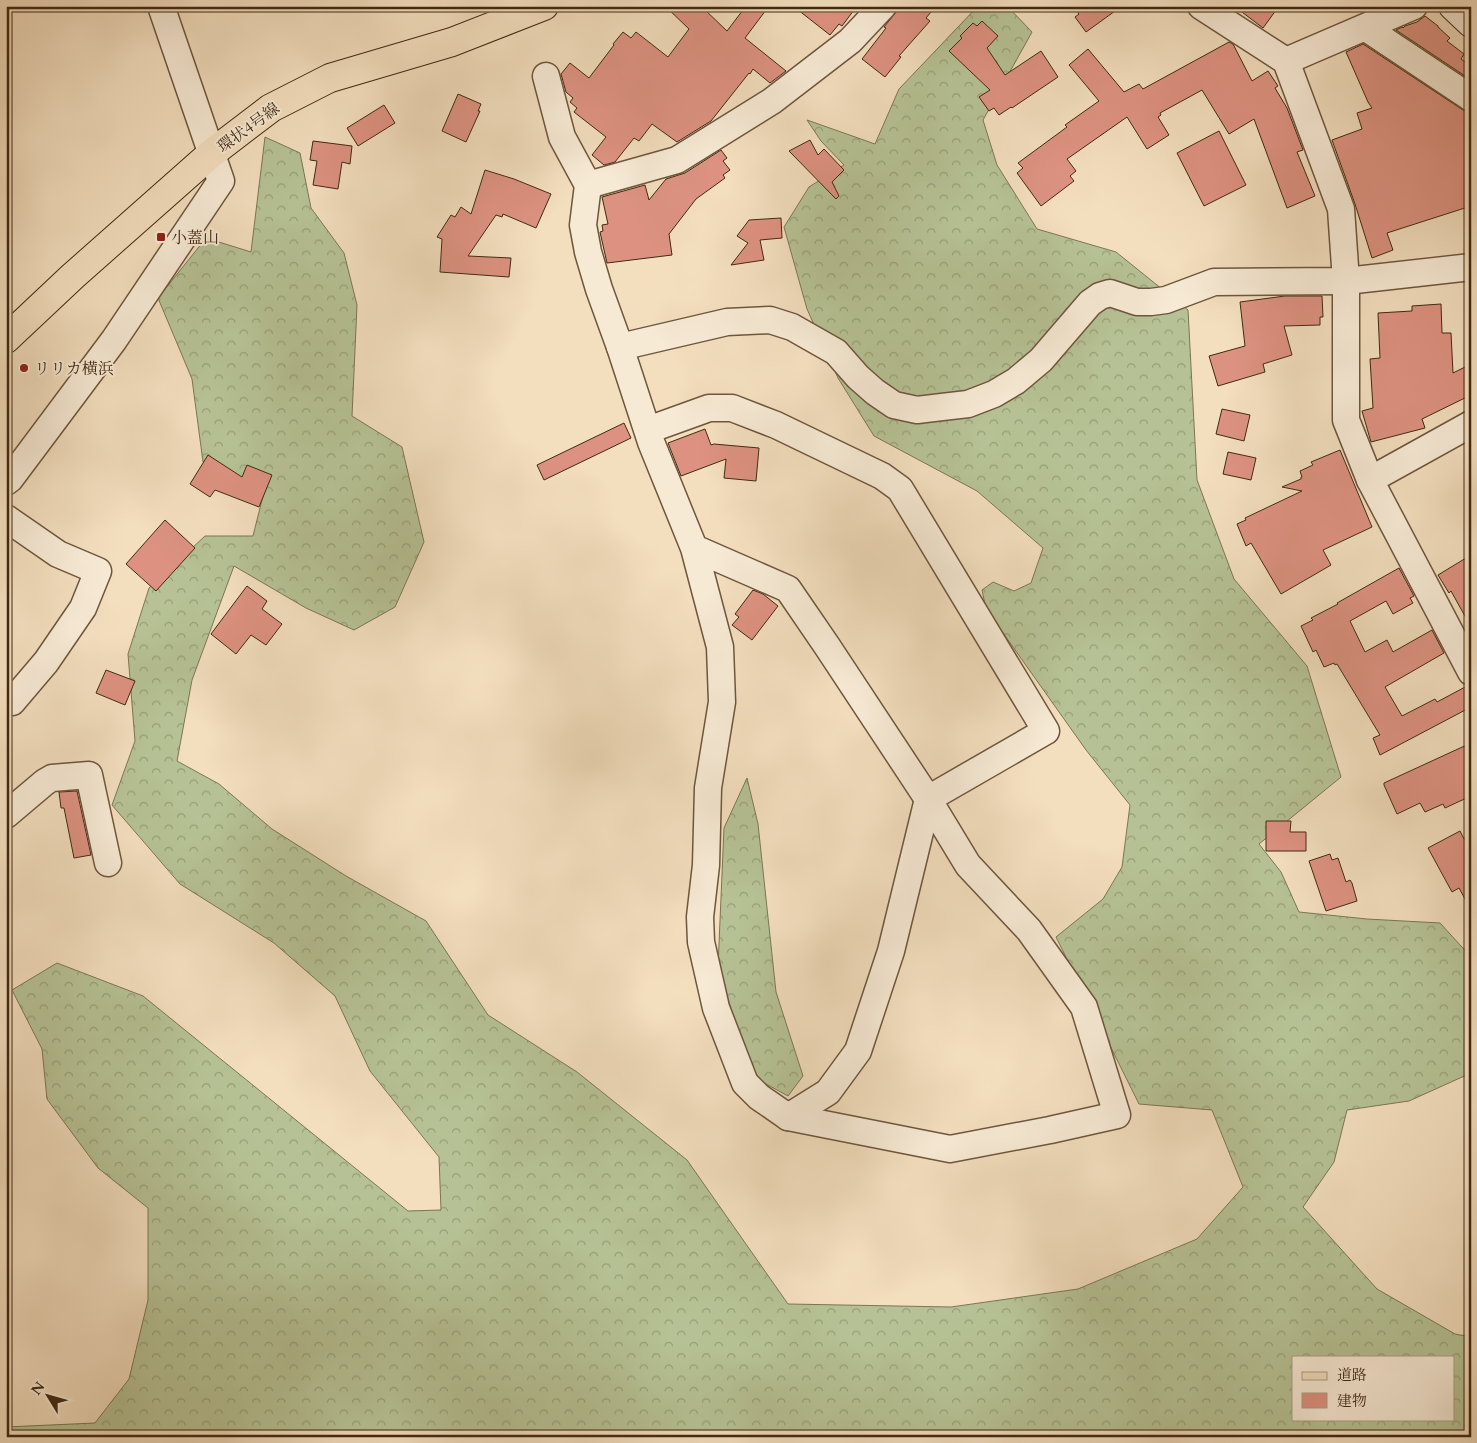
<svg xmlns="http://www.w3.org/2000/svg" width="1477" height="1443" viewBox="0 0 1477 1443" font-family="Cardo,'Noto Serif JP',serif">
  <defs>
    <pattern id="forest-crowns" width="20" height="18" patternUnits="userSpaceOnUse" patternTransform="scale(1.25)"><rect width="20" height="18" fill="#b6c295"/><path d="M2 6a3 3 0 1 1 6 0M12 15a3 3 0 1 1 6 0" fill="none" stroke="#969e78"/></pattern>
  </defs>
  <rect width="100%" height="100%" fill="#f3debe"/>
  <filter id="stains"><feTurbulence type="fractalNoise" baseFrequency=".004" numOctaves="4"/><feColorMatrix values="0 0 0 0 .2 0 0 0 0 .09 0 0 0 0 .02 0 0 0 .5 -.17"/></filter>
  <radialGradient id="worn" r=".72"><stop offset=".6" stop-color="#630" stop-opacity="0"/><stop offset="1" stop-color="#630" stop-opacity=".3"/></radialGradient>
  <g fill="url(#forest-crowns)" stroke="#7c7654" fill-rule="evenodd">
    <path d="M978,6h29l25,26 -49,88 14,45 40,64 79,23 72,58 9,170 37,99 73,87 34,111 -82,67 22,28 18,40 68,7 73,4 31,34v116l-62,28 -62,9 -13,52 -31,45 74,82 78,45 16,3v100h-1465v-10l89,-4 34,-44 19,-79v-92l-50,-40 -51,-69 -5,-50 -30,-59 45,-27 86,33 265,215 33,-1 -2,-53 -69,-86 -35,-75 -61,-53 -94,-59 -68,-79 23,-64 -7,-87 21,-66 56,-52h48l12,-48 -62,-26 -11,-83 -34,-81 48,-60 45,14 14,-115 35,16 11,55 33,45 13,52 -5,111 50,31 22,95 -29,65 -41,23 -48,-22 -72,-42 -42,114 -15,81 42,23 53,45 74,47 80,45 62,94 89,57 110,88 101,144 163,3 127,-18 119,-50 46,-52 -31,-77 -73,-6 -83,-167 47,-38 19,-32 8,-62 -44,-55 -100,-141 -4,-19 11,-8 21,9 17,-8 12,-35 -66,-57 -103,-55 -36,-58 -31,-69 -23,-82 25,-40 35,-22 -23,-24 -14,-21 68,24 24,-55zM1293,1357h160v62h-160z"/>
    <path d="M747,778l11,46 18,168 27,84 -15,20 -31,-17 -20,-51 -19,-61 6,-139z"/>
  </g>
  <g fill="#dd9281" stroke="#412912">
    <path d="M665,6h36l26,25 19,-25h23l-24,32 41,33 -16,12 -17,-14 -3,5 -1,-1 -38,48 -34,21 -25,-18 -13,17 -5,-3 -19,24 -11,3 -12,-10 14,-18 -32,-25 3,-4 -7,-6 3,-4 -7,-6 -5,-18 9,-11 19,15 25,-33 -1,-1 10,-12 8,6 5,-6 32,25 21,-28z"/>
    <path d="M793,6h64l-15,20 -3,-2 -9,11z"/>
    <path d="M901,6h35l-10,12 4,3 -31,35 2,1 -16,20 -23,-18 24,-31 -2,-1z"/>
    <path d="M1073,6h49l-36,26 -11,-15 4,-3z"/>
    <path d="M1234,6h45l-16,22z"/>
    <path d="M1425,16l13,10v1l12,11 -3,3 17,13 -3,5 10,7v14l-75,-50 6,-3 1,1 2,-2 12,-4z"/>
    <path d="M982,21l16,15 -11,12 18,27 36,-24 17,26 -46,31 -1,-1 -12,8 -5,-7 -5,3 -10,-14 11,-7 -41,-39 13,-13 -2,-2 13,-13 4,3z"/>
    <path d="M1229,42l4,2 19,37 16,-10 10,15 -3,2 12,20 16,42 -6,2 18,44 -28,12 -33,-89 -25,15 -27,-44 -42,23 1,2 -3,2 11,18 -22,14 -20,-32 -60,42 9,12 -6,5 4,5 -33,25 -24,-33 6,-5 -5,-5 49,-36 -2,-2 34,-24 -30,-36 19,-16 36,43 15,-8 4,5z"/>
    <path d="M1363,44l100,66 8,3v93l-84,27 6,17 -21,8 -17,-54 -23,-64 30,-11 -5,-16 15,-5 -4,-6 -22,-50z"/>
    <path d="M458,94l23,10 -3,7h2l-14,31 -24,-11z"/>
    <path d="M384,105l11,18 -37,23 -11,-18z"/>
    <path d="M1219,131l27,54 -42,21 -27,-53z"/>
    <path d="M810,140l8,15 6,-6 20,21 -12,12 7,14 -3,3 -47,-48z"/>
    <path d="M313,141l39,5 -2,18 -8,-2 -4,27 -25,-4 4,-24 -7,-1z"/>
    <path d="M721,150l6,8 -4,3 7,9 -7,5 2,3 -29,21 -27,35 3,21 -65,8 -7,-31 3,-1 -1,-6 6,-1 -6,-27 43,-12 4,15 17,-21 19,-6z"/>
    <path d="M485,170l29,9 37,15 -15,34 -33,-14 -1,3 -6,-2 -28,41 43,2 -2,19 -69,-5 2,-33 -5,-2 14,-22 4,2 6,-10 10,7z"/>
    <path d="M781,218l1,20 -22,2 4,20 -33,5 17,-22 -11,-7 12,-16z"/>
    <path d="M1285,296h37l1,21h-3v8l-36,1 8,29 -29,9 2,8 -47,14 -9,-30 36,-10 -5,-44z"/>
    <path d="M1441,304l1,29h9l2,40 18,-9v31l-49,24 3,9 -54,14 -9,-31 11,-3 -3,-49 10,-1 -2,-45 34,-2v-5z"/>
    <path d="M1222,409l28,6 -6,26 -28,-7z"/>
    <path d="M624,423l7,15 -87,42 -7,-15z"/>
    <path d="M705,429l6,16 3,-1 45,4 -3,33 -32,-3 2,-19 -45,17 -13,-33z"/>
    <path d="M1340,450l32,77 -49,23 8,15 -50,29 -30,-51 -5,3 -9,-22 9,-4 -1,-2 57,-27 -20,-4 19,-8v-2h1l-2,-6 13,-6 -2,-3z"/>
    <path d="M1228,452l28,6 -5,22 -28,-6z"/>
    <path d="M208,455l34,22 5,-12 25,10 -13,32 -44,-17 -5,7 -20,-13z"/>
    <path d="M165,520l30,28 -39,43 -30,-27z"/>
    <path d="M1471,555v72l-20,-36 -2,2 -11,-18z"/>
    <path d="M1399,568l15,28 -4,2 3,5 -20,11 -7,-13 -36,20 15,31 22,-12 6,12 39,-22 12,23 -59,34 17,29 33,-17 2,3 30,-16 4,1v20l-91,48 -7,-17 7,-3 -43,-71 -2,1 -1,-2 -10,4 -8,-17 -3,2 -12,-26 12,-6 -2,-2 27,-14 -1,-1z"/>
    <path d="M247,586l20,15 -5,8 20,15 -16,21 -15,-10 -15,19 -25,-20z"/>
    <path d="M753,590l10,4 15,12 -26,34 -20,-15 7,-8 -4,-3z"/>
    <path d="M106,670l29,11 -10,24 -29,-12z"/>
    <path d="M1471,743v53l-26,12 -2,-4 -18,8 -5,-9 -23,11 -13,-29v-2z"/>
    <path d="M77,791l14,64 -17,3 -10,-50h-3l-2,-16z"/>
    <path d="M1266,821h25l-1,11h16v19h-40z"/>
    <path d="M1460,831l4,8 7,-4v75l-12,-22 -7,4 -24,-44z"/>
    <path d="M1330,854l2,6 6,-2 8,24 4,-2 2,3 5,18 -31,10 -17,-50z"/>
  </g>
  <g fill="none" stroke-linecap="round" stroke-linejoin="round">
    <defs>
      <g id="street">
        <path d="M1201,6l85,55 55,148 5,72v139l24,60 101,192"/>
        <path d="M1366,28l105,70"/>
        <path d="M1286,61l128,-55"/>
        <path d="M546,76l16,61 26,48 -5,40 5,27 11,37 21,58 31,95 43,106 26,99 2,55 -14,86 -2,77 -6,52 1,25 15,66 29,75 14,14 29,20 162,32 100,-19 67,-15 -33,-108 -55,-77 -61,-65 -40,-66 -101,-153 -39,-57 -94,-41"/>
        <path d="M588,185l89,-25 95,-59 78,-60 33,-35"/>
        <path d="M620,347l107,-25 43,-2 22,7 44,25 22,25 17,15 19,13 23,5 25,-3 26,-3 26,-10 22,-13 25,-21 49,-57 10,-7 10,-3 27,9h14l15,-2 48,-18 132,-1 125,-14"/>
        <path d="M648,430l61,-22h23l44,17 106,51 18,13 146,242 -118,68 -37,152 -33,100 -30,41 -40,25"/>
        <path d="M1370,480l101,-56"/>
        <path d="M6,482l4,-3 104,-139 107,-159 -60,-175"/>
        <path d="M6,518l52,36 40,17 -15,37 -37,54 -34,40"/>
        <path d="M6,815l39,-33 7,-4 37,-3 19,88"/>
      </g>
      <path id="secondary" d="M1453,6l18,17"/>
      <path id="primary" d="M6,339l67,-63 139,-123 59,-45 59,-30 122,-36 92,-36"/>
    </defs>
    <use href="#street" stroke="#6e563d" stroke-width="29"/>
    <use href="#secondary" stroke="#412912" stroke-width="30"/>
    <use href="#primary" stroke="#412912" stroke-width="30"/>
    <use href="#street" stroke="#f7ead5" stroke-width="26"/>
    <use href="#secondary" stroke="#f7ead5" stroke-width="28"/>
    <use href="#primary" stroke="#f3debe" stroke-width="28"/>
  </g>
  <g fill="#8f2418" stroke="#f7ead5" stroke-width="2">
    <rect x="156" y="232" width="10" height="10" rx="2.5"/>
    <circle cx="24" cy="368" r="5"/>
  </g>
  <g text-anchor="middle" stroke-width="4" stroke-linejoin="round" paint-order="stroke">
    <g font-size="16" fill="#412912" stroke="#f7ead5">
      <text transform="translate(248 127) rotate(-36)" y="6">環状4号線</text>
    </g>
    <g font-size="16" fill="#412912" stroke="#f7ead5" text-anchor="start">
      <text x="171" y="243">小蓋山</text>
      <text x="34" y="374">リリカ横浜</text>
    </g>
  </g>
  <rect width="1477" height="1443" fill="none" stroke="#f3debe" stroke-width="25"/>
  <rect x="8" y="8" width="1462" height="1428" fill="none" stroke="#412912" stroke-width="2.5"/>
  <rect x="12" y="12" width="1452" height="1418" fill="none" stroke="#412912"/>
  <rect x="1292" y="1356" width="162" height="65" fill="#f7ead5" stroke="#ae9d87"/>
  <rect x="1302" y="1372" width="25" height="8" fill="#f3debe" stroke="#ae9d87"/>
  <text x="1337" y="1380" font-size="15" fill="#412912">道路</text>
  <rect x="1302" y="1393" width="25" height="15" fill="#dd9281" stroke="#ae9d87"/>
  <text x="1337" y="1406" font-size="15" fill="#412912">建物</text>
  <g transform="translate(48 1396) rotate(307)" stroke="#f7ead5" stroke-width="4" paint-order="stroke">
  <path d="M0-4L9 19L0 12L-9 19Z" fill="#412912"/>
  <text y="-8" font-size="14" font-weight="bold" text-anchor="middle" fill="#412912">N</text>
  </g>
  <rect width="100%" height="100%" filter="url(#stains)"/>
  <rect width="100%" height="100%" fill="url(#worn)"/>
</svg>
